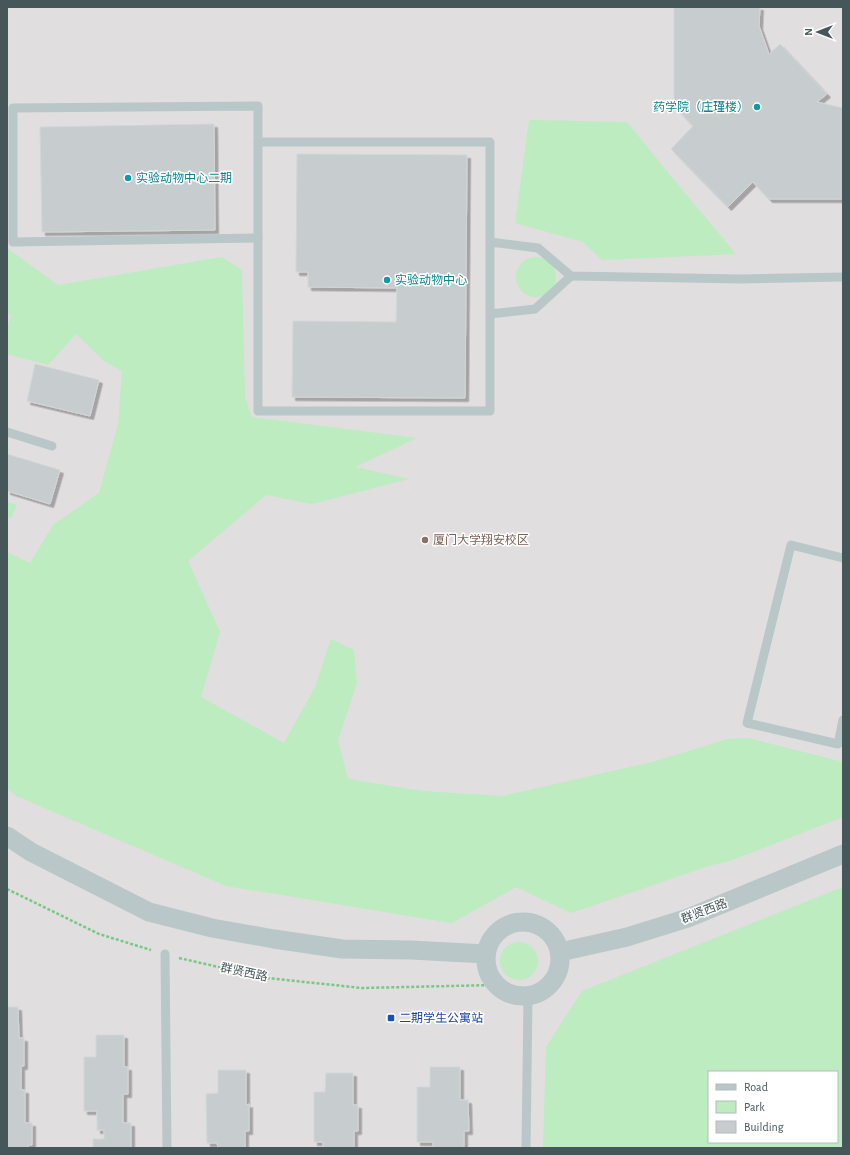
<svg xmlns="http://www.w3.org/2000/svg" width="850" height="1155" viewBox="0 0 850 1155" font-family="'Alegreya Sans','Noto Sans SC',sans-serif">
  <defs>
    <filter id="shadow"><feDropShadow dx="3.5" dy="3.5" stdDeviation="0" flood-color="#0004"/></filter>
  </defs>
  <rect width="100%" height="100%" fill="#f0edee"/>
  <path fill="#e1dedf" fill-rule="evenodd" d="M7,7h836v1141h-836zM709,1072h128v70h-128z"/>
  <g fill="#bcecbf" fill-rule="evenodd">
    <path d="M529,120l98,2 37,46 72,86 -134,6 -19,-18 -68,-19z"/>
    <path d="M7,248l51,37 164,-28 20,13 3,127 7,20 165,21 -62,29 54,12 -97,25 -46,-9 -78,66 32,71 -19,65 83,46 31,-56 16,-48 23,11 3,33 -19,57 10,39 75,12 80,5 149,-34 76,-23 20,-1 95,24v55l-113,44 -18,4 -141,48 -55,-26 -64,36 -226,-37 -210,-90 -9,-8v-236l23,11 23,-38 46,-32 19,-69 4,-53 -18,-10 -28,-27 -28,31 -41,-11v-25l4,-14 -4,-1z"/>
    <circle cx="536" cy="277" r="20"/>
    <path d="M7,502l10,3 -6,13 -4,-1z"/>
    <path d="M843,887v261h-300l3,-101 36,-56zM709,1072h128v70h-128z"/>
    <circle cx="519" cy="961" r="19"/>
  </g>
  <g fill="#c7cccf" stroke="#d1d6d8" filter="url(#shadow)">
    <path d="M674,7h86l-1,19 10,28 11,-10 47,50 -10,8 26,6v91h-74l-16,-17 -25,25 -57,-58 22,-23 -19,-20z"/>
    <path d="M214,124l1,106 -173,2 -2,-105z"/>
    <path d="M297,154l170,1 -2,243 -173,-1 1,-76 103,1 1,-34 -89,-1v-15h-12z"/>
    <path d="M35,364l64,16 -9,36 -63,-15z"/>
    <path d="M7,454l53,16 -10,34 -43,-13z"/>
    <path d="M7,1007h11l1,31h5v28h-3v24h4v33h7v22h-4v3h-21z"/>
    <path d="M96,1035h28v32h4v27h-5v29h8v25h-38v-9h11v-9h-7v-19h-13v-54h12z"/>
    <path d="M430,1067h30v33h8l1,31h-5v17h-31v-6h-16v-55h13z"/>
    <path d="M218,1070h28v35l3,-1v27h-4v17h-27l-1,-5h-10l-1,-49 12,-1z"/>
    <path d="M326,1073h27v32h5v26h-4v17h-31v-6h-9v-50h11z"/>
  </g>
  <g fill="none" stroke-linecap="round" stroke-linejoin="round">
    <g stroke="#76c984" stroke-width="2.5" stroke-dasharray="3 2" stroke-linecap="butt">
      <path d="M7,889l92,45 52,16"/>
      <path d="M179,958l88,20 95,10 133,-3"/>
      <path d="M557,976l9,-3"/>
    </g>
    <g stroke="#b9c7c9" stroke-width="9">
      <rect x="258" y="142" width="232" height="269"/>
      <path d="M258,142v-36l-245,2v134l245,-4"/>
      <path d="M490,242l48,6 33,28 170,3 102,-2"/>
      <path d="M490,314l45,-5 36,-33"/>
      <path d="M7,432l45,14"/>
      <path d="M843,558l-52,-13 -44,178 91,21 5,-24"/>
      <path d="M165,954l2,194"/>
      <path d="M526,1148l2,-151"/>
    </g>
    <g stroke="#b9c7c9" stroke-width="19">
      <path d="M7,836l24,16 118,60 63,16 62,11 68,10 69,1 75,4"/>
      <circle cx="523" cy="959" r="37"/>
      <path d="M560,952l67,-15 61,-19 155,-64"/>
    </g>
  </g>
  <g fill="#0f9aa8" stroke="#fff" stroke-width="1.5">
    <circle cx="757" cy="107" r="4"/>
    <circle cx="128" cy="178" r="4"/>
    <circle cx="387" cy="280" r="4"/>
  </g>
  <circle fill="#8d6e63" stroke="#fff" stroke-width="1.5" cx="425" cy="540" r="4"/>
  <rect fill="#1a4fb4" stroke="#fff" stroke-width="1.5" x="387" y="1014" width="8" height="8" rx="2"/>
  <g text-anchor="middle" stroke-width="3" stroke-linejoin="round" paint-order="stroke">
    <g font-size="12" fill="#0d838f" stroke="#fff" text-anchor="start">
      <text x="749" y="111" text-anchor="end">药学院（庄瑾楼）</text>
      <text x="136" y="182">实验动物中心二期</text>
      <text x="395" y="284">实验动物中心</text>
    </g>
    <g font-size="12" fill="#785e54" stroke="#fff" text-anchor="start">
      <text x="433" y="544">厦门大学翔安校区</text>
    </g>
    <g font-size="12" fill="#465759" stroke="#fff">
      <text transform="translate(704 911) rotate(-21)" y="4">群贤西路</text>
      <text transform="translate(244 972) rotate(12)" y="4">群贤西路</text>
    </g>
    <g font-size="12" fill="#164399" stroke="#fff" text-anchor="start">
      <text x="399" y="1022">二期学生公寓站</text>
    </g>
  </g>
  <rect width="850" height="1155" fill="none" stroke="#465759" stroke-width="16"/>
  <rect x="708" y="1071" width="130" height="72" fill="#ffffff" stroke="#b5bcbd"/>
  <rect x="716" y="1084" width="20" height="6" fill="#b9c7c9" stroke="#b5bcbd"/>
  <text x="744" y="1091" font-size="12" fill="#465759">Road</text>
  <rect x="716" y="1101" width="20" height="12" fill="#bcecbf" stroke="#b5bcbd"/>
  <text x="744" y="1111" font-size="12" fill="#465759">Park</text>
  <rect x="716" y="1121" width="20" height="12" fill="#c7cccf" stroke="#b5bcbd"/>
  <text x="744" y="1131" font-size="12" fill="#465759">Building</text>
  <g transform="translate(818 32) rotate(270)" stroke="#ffffff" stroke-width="3" paint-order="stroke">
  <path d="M0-3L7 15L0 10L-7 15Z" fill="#465759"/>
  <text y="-6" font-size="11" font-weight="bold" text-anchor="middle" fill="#465759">N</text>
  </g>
</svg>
